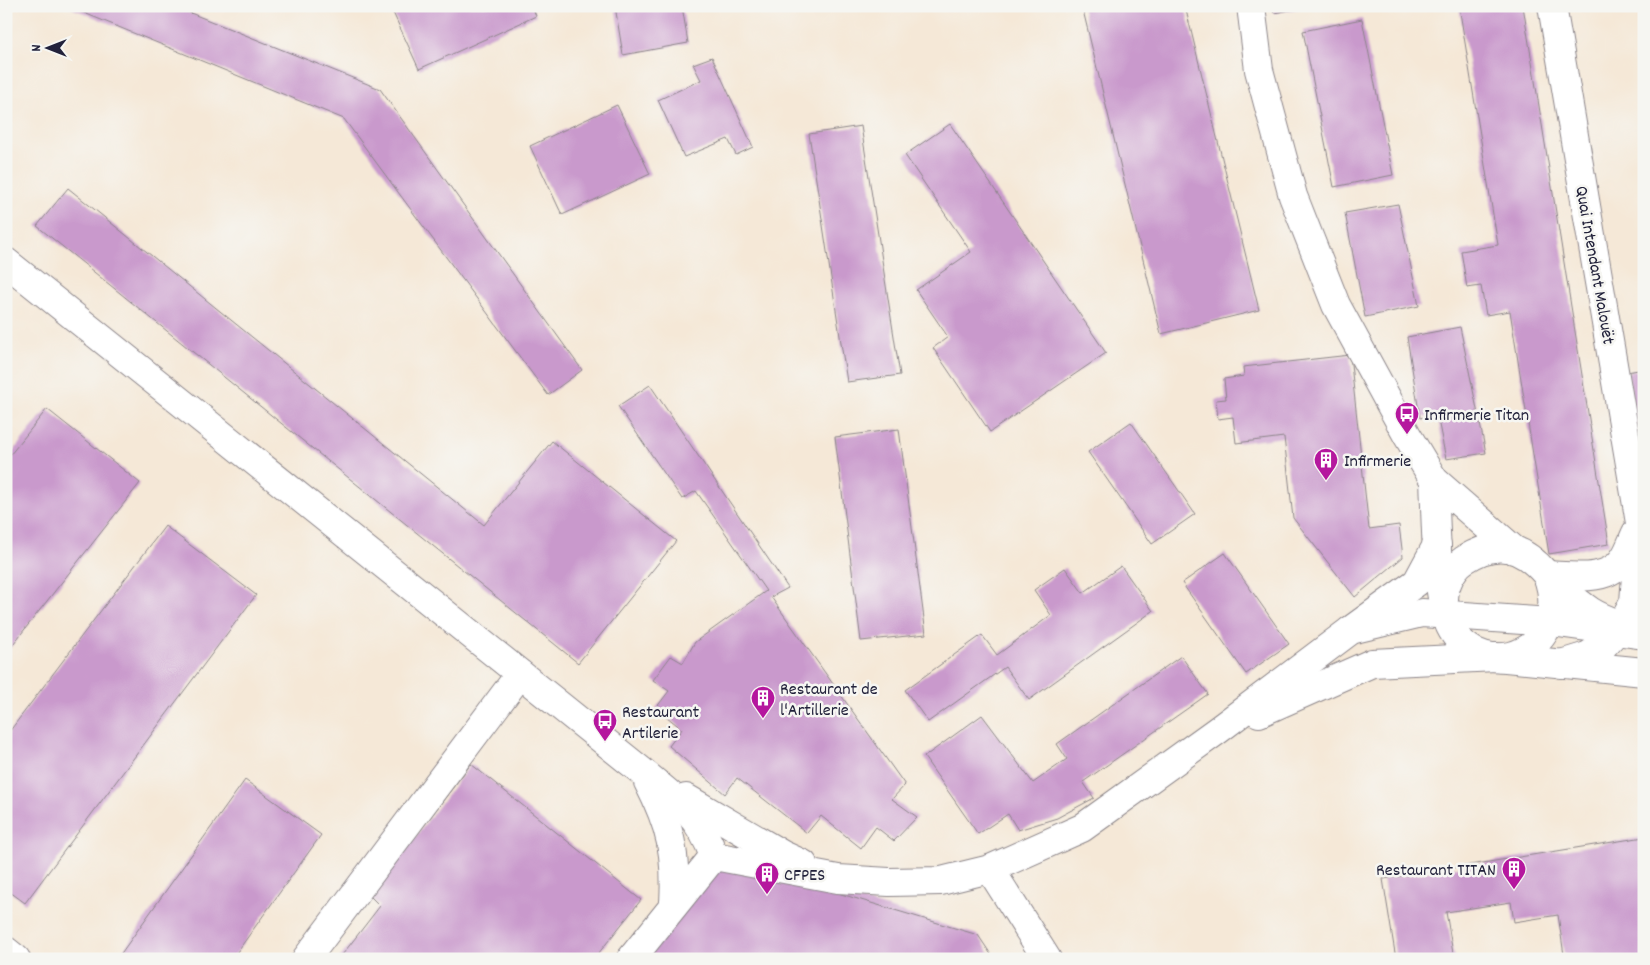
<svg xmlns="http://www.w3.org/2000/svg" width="1650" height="965" viewBox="0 0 1650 965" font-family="Dekko,sans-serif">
  <rect width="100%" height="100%" fill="#f6f6f2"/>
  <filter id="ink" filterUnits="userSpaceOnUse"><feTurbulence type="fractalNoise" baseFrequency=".02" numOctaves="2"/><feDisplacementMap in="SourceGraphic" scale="10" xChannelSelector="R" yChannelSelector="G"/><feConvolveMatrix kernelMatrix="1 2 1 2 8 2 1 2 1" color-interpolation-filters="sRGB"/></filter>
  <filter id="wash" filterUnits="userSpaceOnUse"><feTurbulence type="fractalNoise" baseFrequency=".0096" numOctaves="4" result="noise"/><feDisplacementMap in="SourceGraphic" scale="20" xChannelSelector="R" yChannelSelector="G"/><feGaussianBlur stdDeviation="1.12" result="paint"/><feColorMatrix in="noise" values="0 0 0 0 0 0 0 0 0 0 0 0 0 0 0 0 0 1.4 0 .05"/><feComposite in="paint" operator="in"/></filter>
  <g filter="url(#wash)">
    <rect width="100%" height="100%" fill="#f5e8d7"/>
    <g id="blocks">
      <g fill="#c999cc">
        <path d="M67,6h106l207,83 202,281 -34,25 -204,-276z"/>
        <path d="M390,6h142l4,10 -117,53z"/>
        <path d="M615,6h67l6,37 -65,12z"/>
        <path d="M1082,6h103l74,304 -98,24z"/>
        <path d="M1272,6h35v1l-33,6z"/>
        <path d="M1459,6h64l86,538 -60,10 -39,-243 -24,4 -5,-29 -14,2 -6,-37 37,-6z"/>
        <path d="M1362,19l31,156 -59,12 -31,-156z"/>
        <path d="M712,57l41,90 -17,8 -8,-16 -44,18 -26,-57 43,-20 -8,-16z"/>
        <path d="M617,105l33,69 -88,41 -32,-69z"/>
        <path d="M950,124l156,229 -116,79 -57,-84 15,-11 -32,-47 55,-38 -66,-97z"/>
        <path d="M861,126l39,249 -53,7 -38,-248z"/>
        <path d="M68,188l416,337 68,-84 124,100 -98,122 -541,-437z"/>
        <path d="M1398,204l21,102 -54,11 -20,-104z"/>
        <path d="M1460,327l26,126 -40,6 -9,-44 -17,3 -13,-81z"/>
        <path d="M1350,355l19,174 30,-4 4,32 -48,40 -62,-79 -9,-81 -48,6 -3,-26 -15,2 -2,-19 10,-1 -2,-20 20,-3 -1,-9z"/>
        <path d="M1644,369v86h-1l-16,-83z"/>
        <path d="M650,385l138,203 -17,9 134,188 -13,14 25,18 -23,24 -18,-14 -15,21 -40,-32 -14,17 -70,-55 -12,16 -56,-48 13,-17 -26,-21 13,-17 -16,-11 18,-24 12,7 12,-21 71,-51 -70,-100 -14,8 -64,-93z"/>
        <path d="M47,409l93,74 -134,170v-193z"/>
        <path d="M1131,422l64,92 -43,30 -64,-92z"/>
        <path d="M899,429l27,205 -65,7 -26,-204z"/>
        <path d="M165,526l91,69 -231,308 -19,-14v-153z"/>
        <path d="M1225,553l64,91 -43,30 -64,-91z"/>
        <path d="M1121,566l32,45 -124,89 -24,-33 -77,55 -23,-32 77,-55 15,20 54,-40 -17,-25 31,-22 18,25z"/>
        <path d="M1181,656l27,38 -125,88 11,16 -37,20 -39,12 -10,-16 -30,20 -54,-77 58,-42 51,68 34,-24 -10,-15z"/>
        <path d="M471,764l170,136 -47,59h-255l41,-53 -10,-10z"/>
        <path d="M245,780l76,55 -89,124h-115z"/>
        <path d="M1644,837v122h-97l17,-4 -6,-40 -44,7 -3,-20 -65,10 8,47h-58l-13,-80z"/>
        <path d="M714,856l264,79 16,24h-351z"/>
      </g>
    </g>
  </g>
  <g filter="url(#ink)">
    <use href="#blocks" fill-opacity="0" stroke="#8c8589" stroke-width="1"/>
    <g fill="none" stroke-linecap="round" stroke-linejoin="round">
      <defs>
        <g id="minor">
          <path d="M1251,6l8,64 34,126 43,109 71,130 27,45 79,69"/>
          <path d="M1552,6l88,517 -6,79 -12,23 -19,21 -16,10 -26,8"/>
          <path d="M1434,480c2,35 1,122 18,150 33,56 123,20 95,-55"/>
          <path d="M1547,575c25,1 62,8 77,-17 5,-7 8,-17 12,-25"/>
          <path d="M1444,600c0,-14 8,-32 20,-40 33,-22 58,-14 82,14 12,13 30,27 44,37 12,8 29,13 42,18"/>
          <path d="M1351,630l66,-48 20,-37"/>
          <path d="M990,869l57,90"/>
          <path d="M6,951l10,8"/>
          <path d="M306,959l214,-285"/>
        </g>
        <g id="tertiary">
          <path d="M6,262l638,511c33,28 54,40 70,83"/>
          <path d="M1259,713l113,-50 124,-6 148,15"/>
          <path d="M648,782c23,45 29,73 26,123"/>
          <path d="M686,798l97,57 20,9"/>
          <path d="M714,856l124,23 51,3 52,-1 49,-12 92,-41 136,-98 133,-100 71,-17 129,9 93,13"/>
          <path d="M631,959l83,-103"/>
        </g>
      </defs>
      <use href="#minor" stroke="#8c8589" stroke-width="30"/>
      <use href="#tertiary" stroke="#8c8589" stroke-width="30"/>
      <use href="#minor" stroke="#fff" stroke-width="28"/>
      <use href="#tertiary" stroke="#fff" stroke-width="28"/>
    </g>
  </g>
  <defs>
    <symbol id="bus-pin" viewBox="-11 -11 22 30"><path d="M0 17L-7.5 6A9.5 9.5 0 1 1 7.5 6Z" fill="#b5179e" stroke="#f6f6f2"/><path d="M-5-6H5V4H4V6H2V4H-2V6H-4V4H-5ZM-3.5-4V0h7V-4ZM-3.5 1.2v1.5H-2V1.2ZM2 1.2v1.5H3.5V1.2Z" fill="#fff"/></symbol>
    <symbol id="building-pin" viewBox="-11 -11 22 30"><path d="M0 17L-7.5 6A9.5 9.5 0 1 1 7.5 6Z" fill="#b5179e" stroke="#f6f6f2"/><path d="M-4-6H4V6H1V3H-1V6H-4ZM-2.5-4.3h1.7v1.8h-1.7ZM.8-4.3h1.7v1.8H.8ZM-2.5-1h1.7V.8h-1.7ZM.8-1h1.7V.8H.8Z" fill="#fff"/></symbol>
  </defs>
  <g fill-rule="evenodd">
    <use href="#bus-pin" x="1393" y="400" width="28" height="38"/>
    <use href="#building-pin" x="1312" y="446" width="28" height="38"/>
    <use href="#building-pin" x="749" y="684" width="28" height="38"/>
    <use href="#bus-pin" x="591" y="707" width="28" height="38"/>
    <use href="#building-pin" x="1500" y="855" width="28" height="38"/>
    <use href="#building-pin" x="753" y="860" width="28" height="38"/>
  </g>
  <g text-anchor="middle" stroke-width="5" stroke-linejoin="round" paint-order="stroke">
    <g font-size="18" fill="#22223b" stroke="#f6f6f2">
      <text transform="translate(1596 265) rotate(80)" y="6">Quai Intendant Malouët</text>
    </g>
    <g font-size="18" fill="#22223b" stroke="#f6f6f2" text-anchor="start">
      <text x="1424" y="420">Infirmerie Titan</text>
      <text x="1344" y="466">Infirmerie</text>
      <text x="780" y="694">Restaurant de<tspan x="780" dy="21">l'Artillerie</tspan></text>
      <text x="622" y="717">Restaurant<tspan x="622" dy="21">Artilerie</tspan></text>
      <text x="1496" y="875" text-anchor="end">Restaurant TITAN</text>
      <text x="784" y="880">CFPES</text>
    </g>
  </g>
  <rect width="1650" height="965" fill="none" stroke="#f6f6f2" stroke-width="25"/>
  <g transform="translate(48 48) rotate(270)" stroke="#f6f6f2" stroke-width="4" paint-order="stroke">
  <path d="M0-4L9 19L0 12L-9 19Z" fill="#22223b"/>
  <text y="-8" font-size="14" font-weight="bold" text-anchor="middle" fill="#22223b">N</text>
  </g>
</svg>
